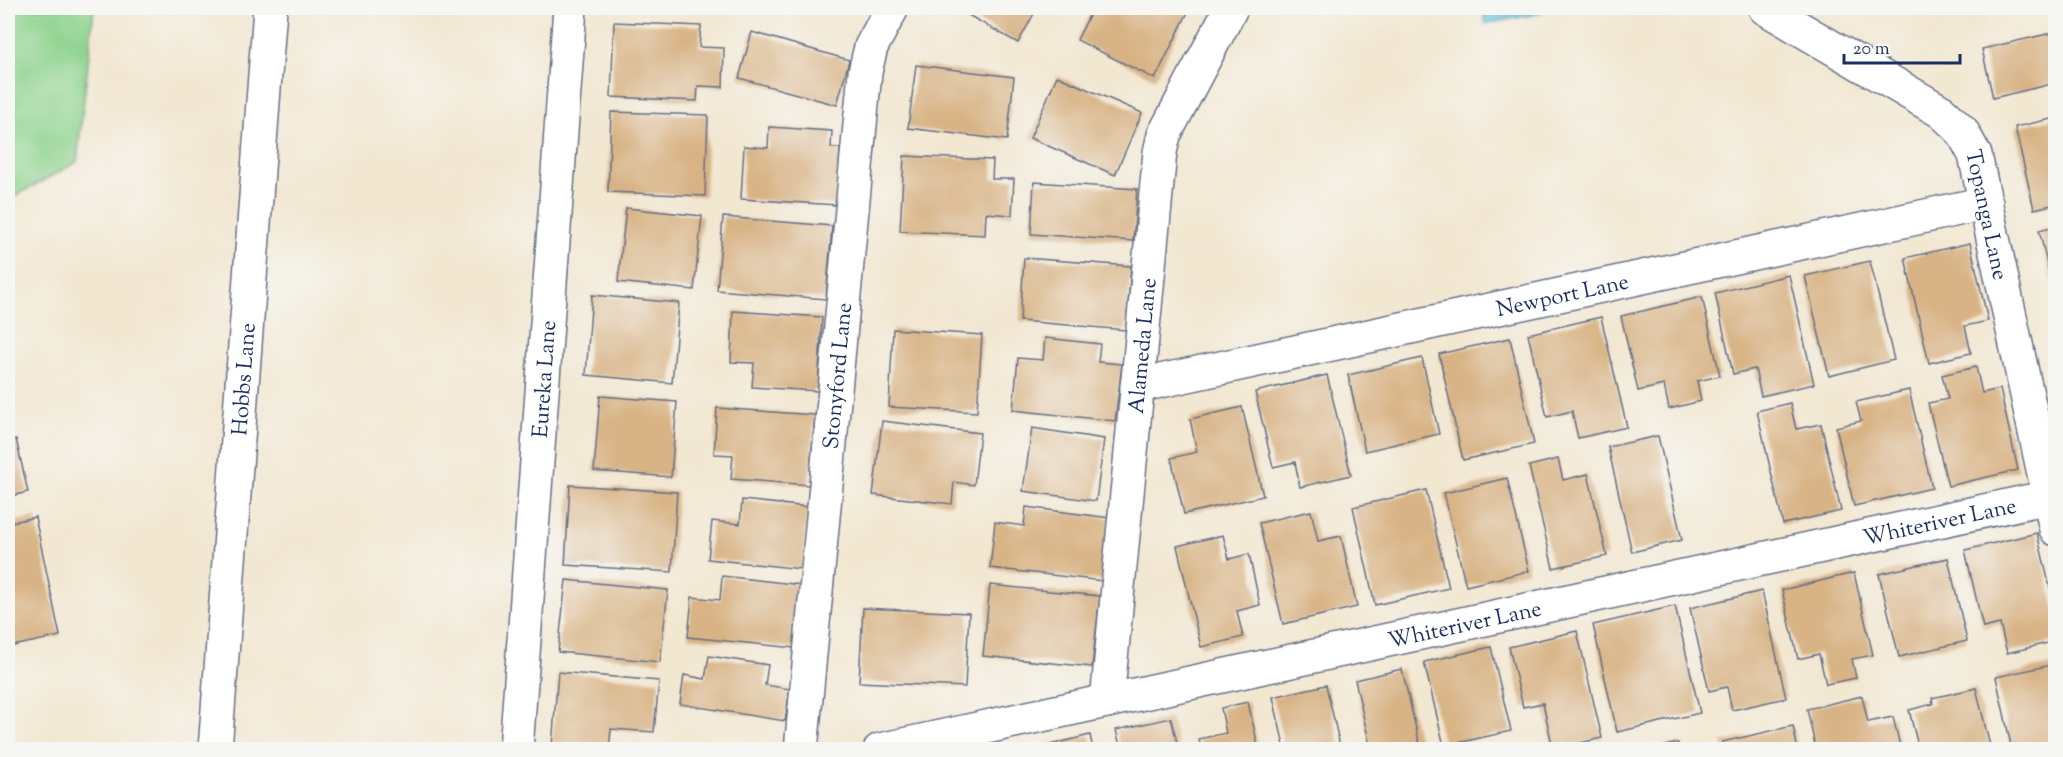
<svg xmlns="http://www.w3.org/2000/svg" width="2063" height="757" viewBox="0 0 2063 757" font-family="'Sorts Mill Goudy',serif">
  <rect width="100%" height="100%" fill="#f6f6f2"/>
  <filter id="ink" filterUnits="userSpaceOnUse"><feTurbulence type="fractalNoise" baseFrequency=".0167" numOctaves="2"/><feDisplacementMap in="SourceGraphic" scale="12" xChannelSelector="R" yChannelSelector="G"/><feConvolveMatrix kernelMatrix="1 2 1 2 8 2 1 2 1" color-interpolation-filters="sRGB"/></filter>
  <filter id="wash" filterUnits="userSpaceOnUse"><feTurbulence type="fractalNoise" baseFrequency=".008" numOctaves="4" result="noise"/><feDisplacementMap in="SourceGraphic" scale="24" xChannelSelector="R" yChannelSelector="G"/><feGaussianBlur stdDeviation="1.35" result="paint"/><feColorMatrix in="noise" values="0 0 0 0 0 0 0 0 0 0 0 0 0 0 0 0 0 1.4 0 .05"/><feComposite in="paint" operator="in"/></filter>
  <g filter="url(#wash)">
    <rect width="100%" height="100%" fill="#f2e7d1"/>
    <path fill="#8cd28c" stroke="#548075" stroke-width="1.5" d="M8,8h86l-17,154 -69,38z"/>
    <path fill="#57bfd5" stroke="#39779a" stroke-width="1.5" d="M1482,8h59l1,5 -56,11z"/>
    <g id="blocks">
      <g fill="#d8b385">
        <path d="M963,8h74l-19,35 -57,-32z"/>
        <path d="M1093,8h86l9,4 -33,67 -78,-39z"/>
        <path d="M614,22l87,4 -2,21 25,1 -1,39 -25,-1 -1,15 -86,-4z"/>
        <path d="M752,32l97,28 -12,45 -98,-27z"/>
        <path d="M2056,32v51l-63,15 -11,-49z"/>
        <path d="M916,65l98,12 -7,63 -99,-12z"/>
        <path d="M1057,76l85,37 -27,62 -85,-37z"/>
        <path d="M611,112l97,3 -3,81 -97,-4z"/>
        <path d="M2056,118v86l-22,5 -19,-82z"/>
        <path d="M769,127l63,4 -1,17h9l-3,57 -96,-6 3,-53 24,2z"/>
        <path d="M904,156l89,4 -1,19h22l-2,36 -26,-2 -1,22 -85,-4z"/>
        <path d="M1034,182l103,7 -4,52 -102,-7z"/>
        <path d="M626,208l76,8 -8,74 -76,-8z"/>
        <path d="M723,217l109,9 -6,73 -109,-9z"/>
        <path d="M2056,226v53l-5,1 -12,-50z"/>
        <path d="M1970,243l18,78 -23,5 6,27 -42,10 -24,-105z"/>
        <path d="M1024,258l107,8 -5,64 -106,-9z"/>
        <path d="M1870,261l24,99 -65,16 -24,-100z"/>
        <path d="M1789,275l25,109 -53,12 -6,-27 -22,5 -18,-81z"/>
        <path d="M592,295l87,8 -7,80 -86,-8z"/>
        <path d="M1702,297l18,79 -23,5 4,20 -32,8 -5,-24 -26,6 -17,-75z"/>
        <path d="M733,311l89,6 -4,74 -66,-4 2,-24 -23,-1z"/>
        <path d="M1601,317l26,110 -49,11 -6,-27 -25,6 -19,-83z"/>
        <path d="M893,329l89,6 -5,77 -88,-5z"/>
        <path d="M1045,338l55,6 -2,18 24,2 -7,57 -102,-11 5,-52 25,2z"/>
        <path d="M1510,338l24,106 -71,16 -24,-106z"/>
        <path d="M1422,358l17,76 -74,17 -17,-76z"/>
        <path d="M1976,367l6,26 18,-4 18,81 -70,16 -20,-83 20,-4 -6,-24z"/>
        <path d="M1327,375l24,100 -51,12 -5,-25 -22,5 -18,-75z"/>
        <path d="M1909,390l23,98 -78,18 -18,-79 25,-6 -5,-19z"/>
        <path d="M600,396l77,6 -6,75 -77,-6z"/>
        <path d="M1790,403l6,26 25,-5 20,87 -58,13 -26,-113z"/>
        <path d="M1242,407l21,89 -79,18 -13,-56 26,-6 -7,-33z"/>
        <path d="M717,408l98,7 -6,70 -78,-6 2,-24 -19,-1z"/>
        <path d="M882,421l98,12 -6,52 -20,-3 -2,22 -79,-9z"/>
        <path d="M1032,428l72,11 -8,62 -73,-10z"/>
        <path d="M1658,436l24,104 -50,12 -24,-105z"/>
        <path d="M16,439l12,53 -20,5v-56z"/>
        <path d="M1558,459l5,21 25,-6 19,82 -54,12 -24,-102z"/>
        <path d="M1507,478l22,93 -63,15 -22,-93z"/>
        <path d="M570,485l107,7 -5,80 -107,-7z"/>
        <path d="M1426,490l23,98 -74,17 -22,-98z"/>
        <path d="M742,500l66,7 -6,62 -94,-10 4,-38 28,3z"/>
        <path d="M1026,507l84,11 -7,63 -113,-13 5,-46 29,4z"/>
        <path d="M1311,511l7,30 23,-5 16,71 -74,17 -24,-101z"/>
        <path d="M35,517l25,119 -52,11v-124z"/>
        <path d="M2037,533l19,80v28l-49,12 -7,-29 -17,4 -18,-78z"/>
        <path d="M1223,535l6,24 20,-5 11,51 -23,6 6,26 -42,10 -24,-101z"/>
        <path d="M1948,558l19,83 -68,16 -20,-83z"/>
        <path d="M1854,573l19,82 -21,4 4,19 -30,6 -7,-30 -21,5 -16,-69z"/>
        <path d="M722,576l80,9 -7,63 -107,-11 4,-40 28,3z"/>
        <path d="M566,580l102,10 -8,72 -102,-10z"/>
        <path d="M990,585l110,11 -8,71 -109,-11z"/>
        <path d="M1762,591l24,107 -54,12 -5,-23 -18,4 -19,-83z"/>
        <path d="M1675,606l25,107 -83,19 -24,-107z"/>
        <path d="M863,608l106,5 -4,74 -106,-5z"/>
        <path d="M1577,631l25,107 -49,11 -10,-46 -20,4 -14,-60z"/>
        <path d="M1491,647l20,84 -67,15 -20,-84z"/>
        <path d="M709,656l59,9 -3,20 25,4 -5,32 -105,-17 4,-29 21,4z"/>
        <path d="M2056,664v86h-44l-16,-73z"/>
        <path d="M1402,669l19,81h-50l-16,-70z"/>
        <path d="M558,672l101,9 -5,51 -43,-3 -2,21 -57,-4z"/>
        <path d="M1326,685l15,65h-56l-12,-53z"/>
        <path d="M1976,688l15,62h-72l-10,-40 24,-6 -1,-6z"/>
        <path d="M1862,696l6,26 25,-5 8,33h-85l-9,-41z"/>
        <path d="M1248,702l11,48h-58l-2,-11 27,-6 -5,-25z"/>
        <path d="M1171,718l8,32h-58l-5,-20z"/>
        <path d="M1793,726l5,24h-74l-2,-8z"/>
        <path d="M1090,735l3,15h-51l-1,-3z"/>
        <path d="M1678,743l1,7h-27v-1z"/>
      </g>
    </g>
  </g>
  <g filter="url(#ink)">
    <use href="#blocks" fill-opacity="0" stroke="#666f86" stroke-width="1.5"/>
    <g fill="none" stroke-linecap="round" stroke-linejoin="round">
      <defs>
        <g id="minor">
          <path id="s1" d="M1765,8l177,104 20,19 13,24 81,374"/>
          <path id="s2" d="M1137,386l849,-183"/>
          <path id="s3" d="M1107,701l53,-549 4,-17 67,-127"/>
          <path id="s4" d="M215,750l55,-742"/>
          <path id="s5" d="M516,750l54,-742"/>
          <path id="s6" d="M801,750l64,-678 6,-25 21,-39"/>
          <path id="s7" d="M880,750l1169,-253"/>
        </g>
      </defs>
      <use href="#minor" stroke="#666f86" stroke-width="36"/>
      <use href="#minor" stroke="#fff" stroke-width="33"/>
    </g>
  </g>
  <g text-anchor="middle" stroke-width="6" stroke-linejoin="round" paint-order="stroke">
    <g font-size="22" fill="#1b2f5e" stroke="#f6f6f2">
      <text dy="8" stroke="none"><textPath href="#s1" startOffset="321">Topanga Lane</textPath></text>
      <text dy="8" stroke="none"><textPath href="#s2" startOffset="435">Newport Lane</textPath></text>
      <text dy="8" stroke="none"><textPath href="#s3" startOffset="357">Alameda Lane</textPath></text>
      <text dy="8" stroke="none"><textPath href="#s6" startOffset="376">Stonyford Lane</textPath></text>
      <text dy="8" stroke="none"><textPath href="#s4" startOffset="372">Hobbs Lane</textPath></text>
      <text dy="8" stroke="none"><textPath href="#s5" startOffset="372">Eureka Lane</textPath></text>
      <text dy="8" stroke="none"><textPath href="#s7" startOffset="1084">Whiteriver Lane</textPath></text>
      <text dy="8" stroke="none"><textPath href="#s7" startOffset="598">Whiteriver Lane</textPath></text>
    </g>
  </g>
  <rect width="2063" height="757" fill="none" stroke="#f6f6f2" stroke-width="30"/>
  <path d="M1844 54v9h116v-9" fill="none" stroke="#1b2f5e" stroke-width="3"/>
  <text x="1853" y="54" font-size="18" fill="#1b2f5e" stroke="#f6f6f2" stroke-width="4.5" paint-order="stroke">20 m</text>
</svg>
